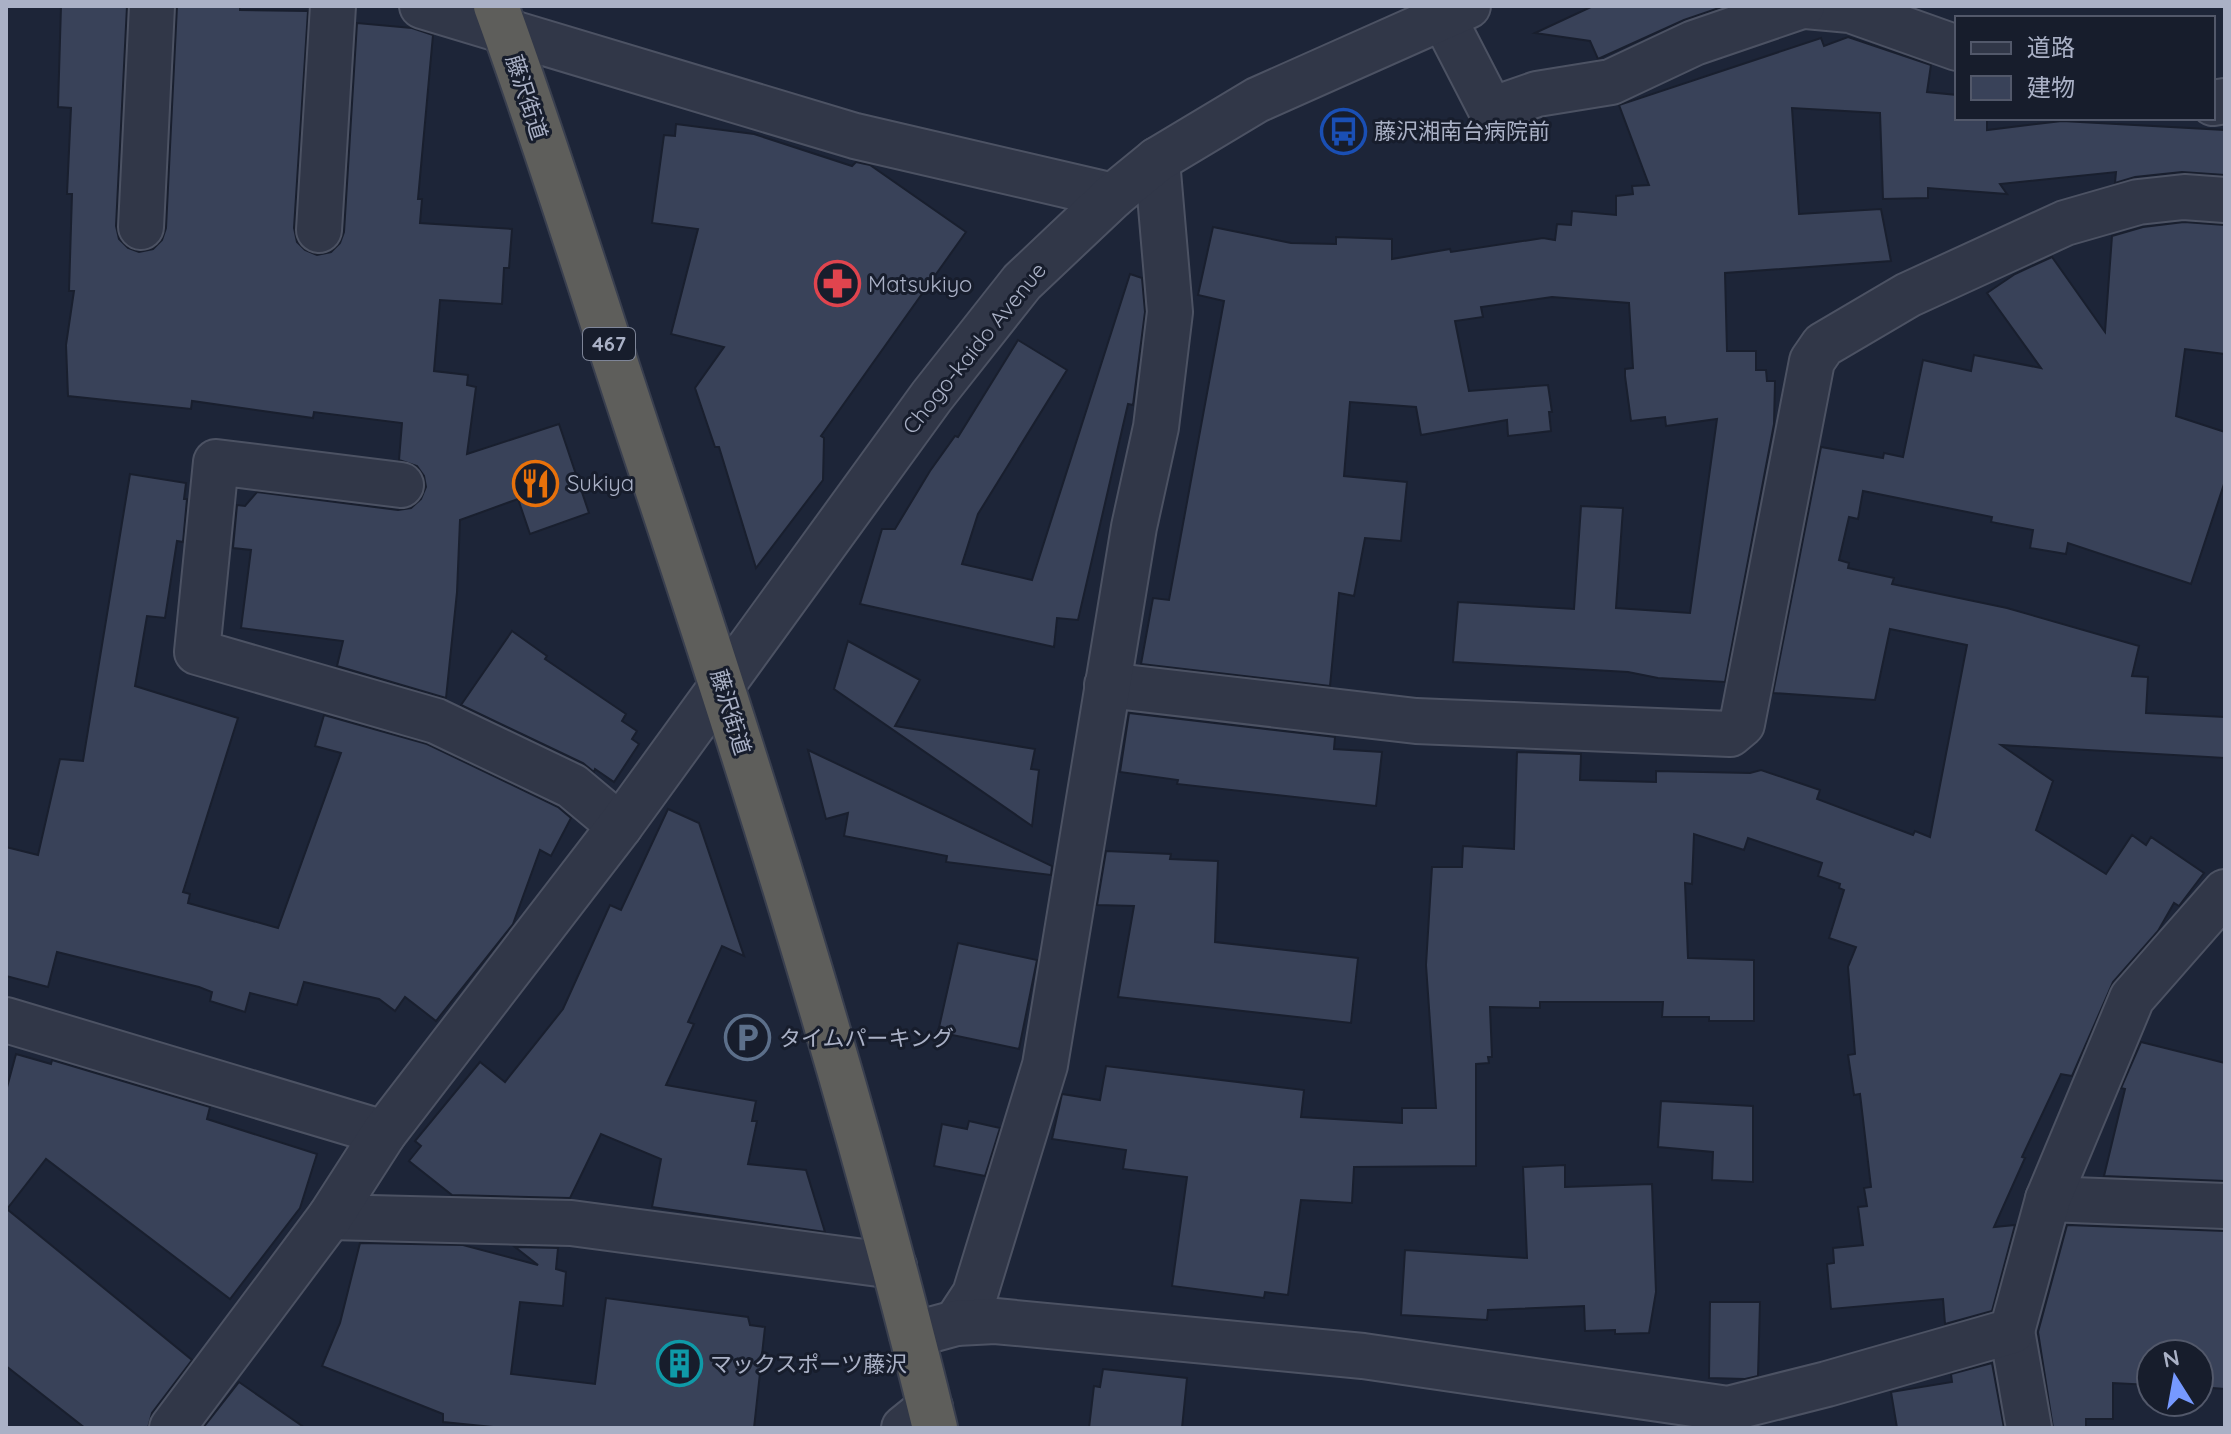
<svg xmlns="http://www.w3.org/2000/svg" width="2231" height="1434" viewBox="0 0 2231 1434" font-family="Quicksand,'Noto Sans JP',sans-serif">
  <rect width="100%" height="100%" fill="#1d2538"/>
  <g fill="#394259" stroke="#191f2e" stroke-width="2">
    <path d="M61,6h66l-11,220 3,13 9,9 11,4 14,-3 9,-9 4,-12 11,-222h63v4l68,1 -14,217 3,14 8,8 12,5 14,-3 9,-9 4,-11 13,-209 55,5 21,7 -15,164h4l-2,24 92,6 -3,39h-5l-2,36 -62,-4 -6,71 34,4 -1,10 9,2 -9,67 92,-30 30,89 -59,21 -12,-35 -58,21 -3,72 -11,106 -109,-32 6,-25 -102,-13 10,-78 -18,-2 4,-43 8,1 12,-14 141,18 13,-2 10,-9 5,-12 -2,-11 -7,-10 -18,-6 3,-37 -88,-11 -1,6 -121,-17 -1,8 -123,-13 -2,-51 8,-54h-5l3,-97h-5l4,-86 -13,-1z"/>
    <path d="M1593,6h132l-41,14 -86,39 -8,-18 -55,-8z"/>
    <path d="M1848,37l83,28 -4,27 30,3v23h30v12l75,-9 163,9v45l-43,-3 -47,5 -20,6 1,-11 -116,12 7,10 -79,-6v10l-45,1 -3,-86 -88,-5 7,106 82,-5 10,52 -166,12 2,78h29v19h10l1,11h8l-1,43 -49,258 -67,-4 -30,-6 -175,-10 5,-60 116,7 7,-103 42,2 -7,100 74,5 27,-194 -51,7 -1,-9 -34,4 -6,-45v-7l8,-1 -4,-65 -77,-6 -71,10 2,10 -28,4 14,70 79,-6 4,27h-3l2,19 -43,5 -1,-16 -86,15 -5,-28 -66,-5 -6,74 63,6 -6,59 -36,-3 -11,58 -15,-3 -9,93 -189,-22 12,-66 16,2 55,-299 -26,-6 15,-68 78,16 45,1v-7l56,2v20l58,-10 1,3 92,-14 12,2 2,-16 14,1 1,-14 44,4v-19l17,-2 -1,-8 17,-1 -30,-80 202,-67 3,8z"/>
    <path d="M676,124l78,10 98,32 4,-4 14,3 96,67 -145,204 3,2 -1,42 -67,88 -37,-121h-4l-20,-59 29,-41 -53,-13 27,-105 -46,-6 12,-88 11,1z"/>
    <path d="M2184,222l41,3v129l-40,-5 -9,67 49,16v49l-34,103 -123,-41 -2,11 -36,-6 3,-18 -42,-8 1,-5 -129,-26 -5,28 -9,-2 -10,43 10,3 -1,5 46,10 -2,6 115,24 132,38 -7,30 16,1 -2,36 79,4v41l-224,-13 52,36 -17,49 70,44 26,-39 14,10 5,-8 53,36 -25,33 -5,-3 -16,28 -45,51 -41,94 -11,-2 -39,83 3,1 -31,69 21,-2 -23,86 -47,13 -2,-25 -112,10 -4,-45 7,-1 -1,-15 30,-3 -5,-38 9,-1 -3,-18 7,-1 -11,-93 -6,1 -6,-40 7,-1 -7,-87 8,-20 -27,-9 15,-48 -5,-2 1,-4 -22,-8 4,-13 -74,-25 -4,12 -50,-16 -2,50 -7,-1 3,75 66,2v61h-45v-4h-47l1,-15h-123v6l-50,-1 2,50h-4l1,6 -13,1v102l-122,1 -2,36 -51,-3 -13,95 -23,-3 -1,6 -92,-12 15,-109 -64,-8 3,-19 -74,-11 10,-45 38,6 6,-34 198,24 -3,27 101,6v-15h34l-10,-143 6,-98h30l1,-21 51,3 3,-97 64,2 -1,26 76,2v-11l94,2 11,-3 59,20 -3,9 96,36 2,-4 15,6 37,-192 -77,-16 -15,71 -102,-7 48,-246 62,11 1,-5 19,4 20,-97 48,11 3,-16 67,13 -54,-75 28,-19 37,-17 53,75 7,-96 31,-9z"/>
    <path d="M1130,274l12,4 3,34 -12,93 -5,-1 -50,216 -21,-2 -3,29 -194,-43 22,-75h13l35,-58 25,-35 3,1 60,-97 49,30 -89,144 -16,50 70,16z"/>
    <path d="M130,474l56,9 -2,16h3l-4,43 -6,-1 -12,77 -18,-2 -12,70 103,32 -55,174 7,2 -2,9 90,25 63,-175 -26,-7 9,-31 103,29 131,63 13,11 -20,38 -11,-6 -27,74 -77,97 -31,-24 -10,14 -16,-12 -75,-17 -7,23 -47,-12 -5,19 -35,-11 2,-9 -13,-5 -142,-35 -9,35 -42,-11v-129l32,8 22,-96 23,2z"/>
    <path d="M512,631l35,25 -2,3 81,55 -4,7 15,10 -5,8 7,5 -25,38 -19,-13 -1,3 -11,-9 -122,-58z"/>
    <path d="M848,641l72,39 -25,46 140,23 -4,20 8,1 -7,56 -198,-137z"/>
    <path d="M1129,713l206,24 -1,12 48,3 -6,54 -199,-22 1,-4 -58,-8z"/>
    <path d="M808,750l244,116 -1,9 -105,-13 1,-6 -103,-20 4,-23 -22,6z"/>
    <path d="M668,809l31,14 45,133 -22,-10 -34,76 6,2 -28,61 90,16 -4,20h5l-9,43 58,6 19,62 -173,-25 9,-48 -60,-25 -31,64 -118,-3 -43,-34 12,-15 -6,-5 65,-79 25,20 58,-73 47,-104 11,5z"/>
    <path d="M1106,851l65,3 -1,5 48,2 -3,81 143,16 -7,65 -233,-26 16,-91 -37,-1z"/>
    <path d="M958,943l79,17 -18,89 -81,-17z"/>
    <path d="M2141,1042l84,21v118l-121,-5 21,-87 -4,-1z"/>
    <path d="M16,1054l35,10 1,-4 158,47 -3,12 110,35 -17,54 -70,91 -184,-140 -39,50 185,151 -40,53 -4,15h-63l-79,-62v-275z"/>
    <path d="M1661,1101l92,5v76l-41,-2 1,-28 -55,-5z"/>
    <path d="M969,1121l31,7 -15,48 -51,-10 8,-42 25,5z"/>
    <path d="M1565,1165v22l87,-3 4,108 -7,41 -34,1v-4l-30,1 -1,-25 -96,4 -1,10 -86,-5 4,-65 122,8 -4,-91z"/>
    <path d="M2067,1225l158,6v158l-26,-2v-33h-48v31l-38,-2v36h-27v9h-33l-15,-96z"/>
    <path d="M360,1243l103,2 75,20 -23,-18 43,1 -2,21 10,3 -3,34 -43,-4 -9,72 84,10 11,-86 142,19 2,8 15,2 -11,101h-251l-60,-6v-8l-121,-48 18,-43z"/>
    <path d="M1710,1302h50l-2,74 -13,3 -36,-1z"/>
    <path d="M1992,1363l12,65h-107l-6,-36 61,-10 -1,-8z"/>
    <path d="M1103,1369l84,9 -5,50h-93l5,-42 6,1z"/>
    <path d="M239,1382l66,46h-102z"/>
  </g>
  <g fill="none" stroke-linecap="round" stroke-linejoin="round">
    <defs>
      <g id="minor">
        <path d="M422,6l433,130 258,60"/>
        <path d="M1806,6l44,4 107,38"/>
        <path d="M1443,17l48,93 46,-16 74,-12 83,-39 108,-37"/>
        <path d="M2213,103l12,-2"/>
        <path d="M141,227l11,-221"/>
        <path d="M319,230l14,-224"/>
        <path d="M401,485l-185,-23 -19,190 239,69 136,65 48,40"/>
        <path d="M1107,685l309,36 314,13 12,-10 70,-363 11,-16 85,-50 157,-72 73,-21 46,-5 41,3"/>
        <path d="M6,1020l378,113"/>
        <path d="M2048,1199l177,7"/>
        <path d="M330,1217l241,6 323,43"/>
        <path d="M956,1323l19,-29 70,-229 89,-538 22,-100 14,-115 -13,-152"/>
        <path d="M2012,1331l17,97"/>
        <path d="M912,1335l44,-12 39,-2 368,35 365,53 99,-25 185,-53 36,-132 84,-201 93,-106"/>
        <path d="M904,1428l26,-21"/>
      </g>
      <path id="tertiary" d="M172,1428l158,-211 54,-84 236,-307 312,-430 90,-114 91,-86 44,-36 100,-60 211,-94"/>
      <path id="trunk" d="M496,6c53,145 98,293 147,440 108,324 211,650 292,982"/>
    </defs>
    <use href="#minor" stroke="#4c5263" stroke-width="48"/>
    <use href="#tertiary" stroke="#4c5263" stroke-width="48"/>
    <use href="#trunk" stroke="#393f4f" stroke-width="48"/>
    <use href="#minor" stroke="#313748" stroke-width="44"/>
    <use href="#tertiary" stroke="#313748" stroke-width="44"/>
    <use href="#trunk" stroke="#5e5e5b" stroke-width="44"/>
  </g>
  <defs>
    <symbol id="bus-ring" viewBox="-11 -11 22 22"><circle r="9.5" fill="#171d2c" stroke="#1a4fb4" stroke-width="1.5"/><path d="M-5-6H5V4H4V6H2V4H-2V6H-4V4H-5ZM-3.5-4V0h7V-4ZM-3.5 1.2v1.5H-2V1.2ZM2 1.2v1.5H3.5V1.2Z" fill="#1a4fb4"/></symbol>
    <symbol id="pharmacy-ring" viewBox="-11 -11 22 22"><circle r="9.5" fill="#171d2c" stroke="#e0444e" stroke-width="1.5"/><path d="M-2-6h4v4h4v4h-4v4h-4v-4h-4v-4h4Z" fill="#e0444e"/></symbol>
    <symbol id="restaurant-ring" viewBox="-11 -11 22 22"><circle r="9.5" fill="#171d2c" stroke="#e8710a" stroke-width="1.5"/><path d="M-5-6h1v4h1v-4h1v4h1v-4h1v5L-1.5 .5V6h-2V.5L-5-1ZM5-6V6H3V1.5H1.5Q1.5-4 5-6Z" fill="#e8710a"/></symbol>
    <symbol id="parking-ring" viewBox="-11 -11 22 22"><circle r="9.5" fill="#171d2c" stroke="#5c6f8a" stroke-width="1.5"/><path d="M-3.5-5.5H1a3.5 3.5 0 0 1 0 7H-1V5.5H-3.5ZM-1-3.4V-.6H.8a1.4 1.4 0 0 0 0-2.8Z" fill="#5c6f8a"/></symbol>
    <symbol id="building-ring" viewBox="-11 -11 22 22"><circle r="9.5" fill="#171d2c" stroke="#0f9aa8" stroke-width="1.5"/><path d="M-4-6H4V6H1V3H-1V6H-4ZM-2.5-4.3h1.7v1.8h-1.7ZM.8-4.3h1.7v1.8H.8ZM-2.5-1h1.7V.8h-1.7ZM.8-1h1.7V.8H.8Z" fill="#0f9aa8"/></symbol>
  </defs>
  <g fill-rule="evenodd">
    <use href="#bus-ring" x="1318" y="106" width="51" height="51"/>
    <use href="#pharmacy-ring" x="812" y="258" width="51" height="51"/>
    <use href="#restaurant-ring" x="510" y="458" width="51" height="51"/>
    <use href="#parking-ring" x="722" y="1012" width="51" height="51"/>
    <use href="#building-ring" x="654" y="1338" width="51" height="51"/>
  </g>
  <g text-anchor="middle" stroke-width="6" stroke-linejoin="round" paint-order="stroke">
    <rect fill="#171d2c" stroke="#7e8598" stroke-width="2" x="583" y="328" width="52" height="32" rx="6"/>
    <g font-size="20" font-weight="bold" fill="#aab1c6">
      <text x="609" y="351">467</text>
    </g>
    <g font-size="22" fill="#aab1c6" stroke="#171d2c">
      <text transform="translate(527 97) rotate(72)" y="8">藤沢街道</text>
      <text transform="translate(974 348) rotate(-51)" y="8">Chogo-kaido Avenue</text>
      <text transform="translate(731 712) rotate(73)" y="8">藤沢街道</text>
    </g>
    <g font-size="22" fill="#aab1c6" stroke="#171d2c" text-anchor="start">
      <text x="1374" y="139">藤沢湘南台病院前</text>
      <text x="868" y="292">Matsukiyo</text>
      <text x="567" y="491">Sukiya</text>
      <text x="779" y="1046">タイムパーキング</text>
      <text x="710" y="1372">マックスポーツ藤沢</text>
    </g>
  </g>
  <rect width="2231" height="1434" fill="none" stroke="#aab1c6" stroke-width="16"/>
  <rect x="1955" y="16" width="260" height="104" fill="#171d2c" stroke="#52586a" stroke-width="2"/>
  <rect x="1971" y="42" width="40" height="12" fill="#313748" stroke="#52586a" stroke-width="2"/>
  <text x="2027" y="56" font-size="24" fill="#aab1c6">道路</text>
  <rect x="1971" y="76" width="40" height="24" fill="#394259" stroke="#52586a" stroke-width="2"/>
  <text x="2027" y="96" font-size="24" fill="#aab1c6">建物</text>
  <g transform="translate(2175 1378) rotate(349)"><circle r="38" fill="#171d2c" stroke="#52586a" stroke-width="2"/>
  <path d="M0-6L14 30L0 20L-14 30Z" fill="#7699ff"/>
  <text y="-12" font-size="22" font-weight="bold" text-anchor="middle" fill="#aab1c6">N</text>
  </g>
</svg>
